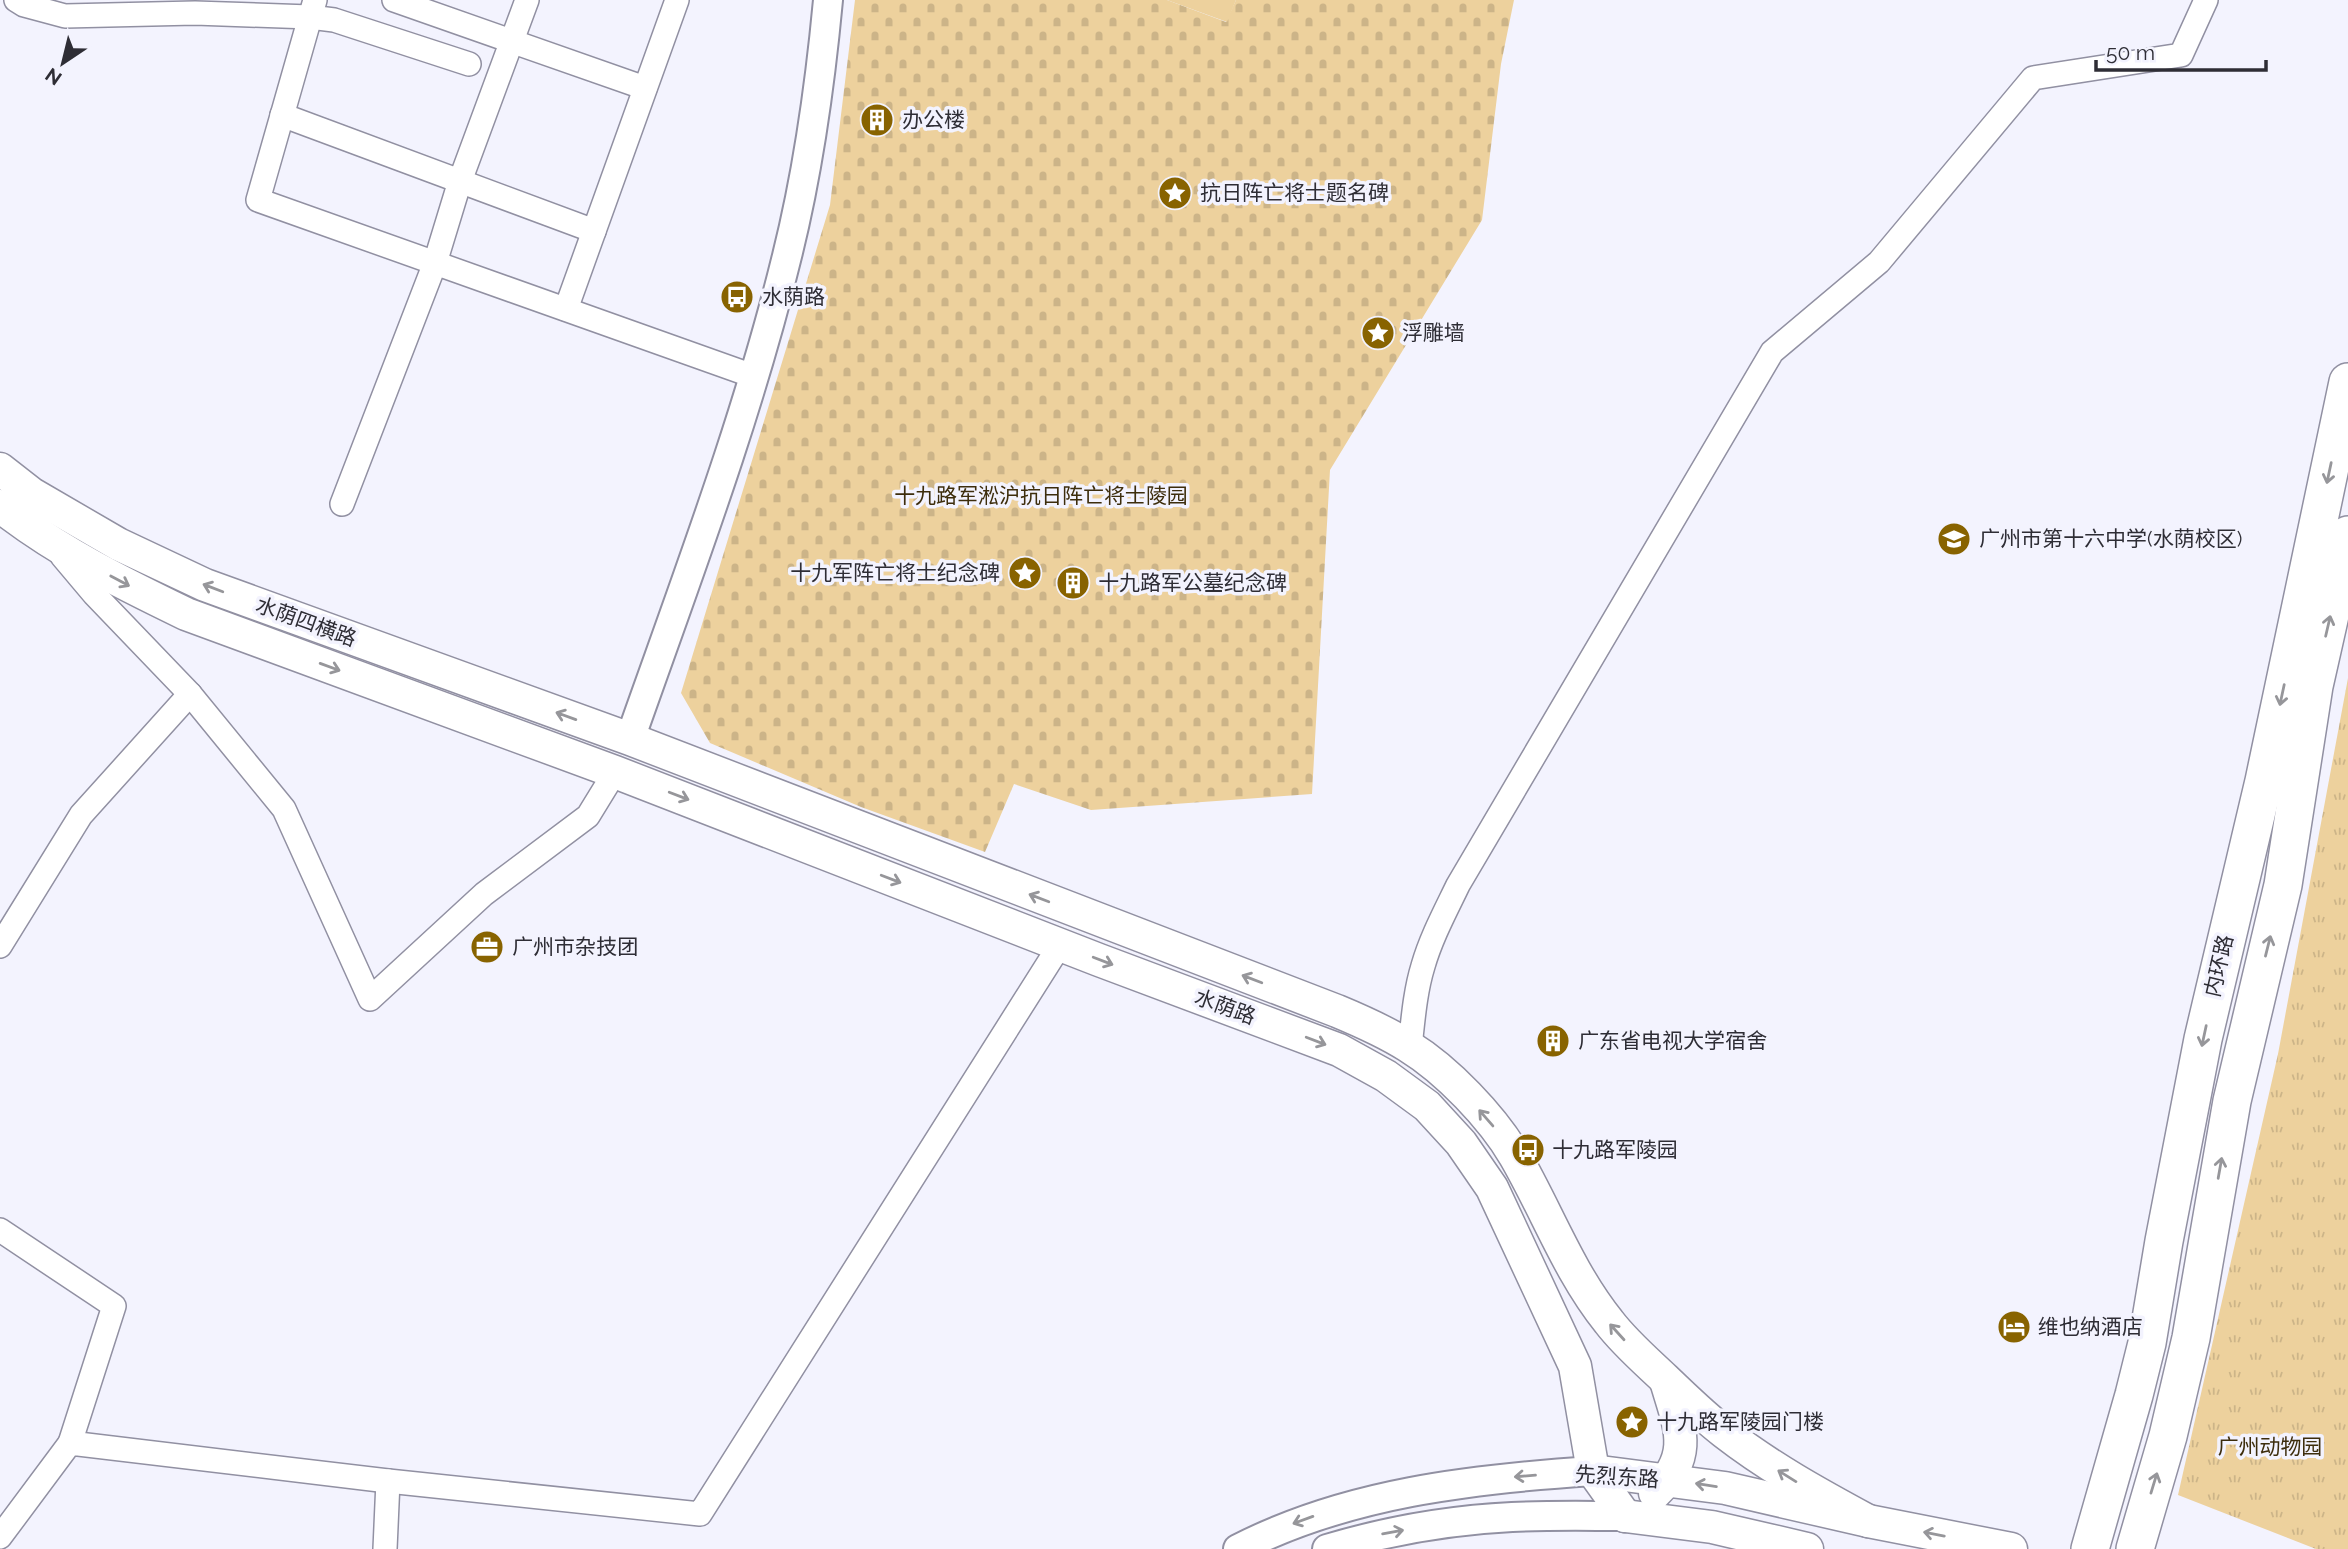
<svg xmlns="http://www.w3.org/2000/svg" width="2348" height="1549" viewBox="0 0 2348 1549" font-family="Raleway,'Noto Sans SC',sans-serif">
  <defs>
    <pattern id="cemetery-stones" width="16" height="16" patternUnits="userSpaceOnUse" patternTransform="scale(1.75)"><rect width="16" height="16" fill="#edd19d"/><path d="M2 7V4a2 2 0 0 1 4 0v3zM10 15v-3a2 2 0 0 1 4 0v3z" fill="#ccb488"/></pattern>
    <pattern id="park-tufts" width="24" height="20" patternUnits="userSpaceOnUse" patternTransform="scale(1.75)"><rect width="24" height="20" fill="#edd19d"/><path d="M3 7l-1-3M5 7V3M7 7l1-3M15 17l-1-3M17 17v-4M19 17l1-3" fill="none" stroke="#ccb488"/></pattern>
  </defs>
  <rect width="100%" height="100%" fill="#f3f3fe"/>
  <path fill="url(#cemetery-stones)" d="M855,0h312l59,22 10,-22h278l-13,64 -19,156 -152,250 -18,324 -221,16 -77,-26 -29,68 -124,-45 -151,-64 -29,-50 149,-488z"/>
  <path fill="url(#park-tufts)" d="M2348,678v871h-32l-138,-54 100,-441z"/>
  <path fill="#edd19d" d="M1167,0h69l-9,22z"/>
  <g fill="none" stroke-linecap="round" stroke-linejoin="round">
    <defs>
      <g id="minor">
        <path d="M16,0l8,5 41,11 130,-3 115,4 24,3 135,44"/>
        <path d="M315,0l-57,200 495,176"/>
        <path d="M394,0l251,88"/>
        <path d="M282,115l312,116"/>
        <path d="M566,309l111,-309"/>
        <path d="M342,504l93,-241 25,-82 67,-181"/>
        <path d="M62,556l32,38 96,100 94,115 86,190 114,-105 104,-78 27,-44"/>
        <path d="M0,946l81,-131 109,-121"/>
        <path d="M1410,1047c3,-27 5,-55 13,-81 8,-28 22,-54 35,-81l314,-533 107,-90 154,-184 148,-23 25,-55"/>
        <path d="M0,1230l114,76 -44,137"/>
        <path d="M0,1537l70,-94 318,38 312,33 360,-569"/>
        <path d="M385,1549l3,-68"/>
      </g>
      <g id="tertiary">
        <path d="M630,739c56,-159 117,-319 157,-483 21,-84 33,-170 41,-256"/>
        <path d="M1238,1549c109,-56 234,-70 355,-78"/>
        <path d="M1327,1549c60,-18 123,-29 185,-32 38,-2 76,-1 113,-1"/>
      </g>
      <g id="secondary">
        <path d="M0,469l32,25 86,50 87,41 425,154 707,272c24,10 49,21 71,35 39,24 84,71 107,110 32,55 53,115 94,166 16,21 36,38 56,57 19,18 38,37 59,53 45,35 94,62 144,89"/>
        <path d="M0,506c57,45 122,77 186,108l429,158 484,188 240,90 47,26 41,30 34,37 31,45 83,178 18,105 32,45"/>
        <path d="M1593,1471l132,17 143,33 143,28"/>
        <path d="M1655,1493c39,-38 25,-65 11,-112"/>
        <path d="M1625,1516l87,11 95,22"/>
      </g>
      <g id="trunk">
        <path d="M2090,1549l44,-154 13,-52 17,-102 39,-202 61,-258 84,-399"/>
        <path d="M2135,1549l33,-113 23,-98 41,-237 51,-216 31,-199 34,-151"/>
      </g>
    </defs>
    <use href="#minor" stroke="#9190a2" stroke-width="26"/>
    <use href="#tertiary" stroke="#9190a2" stroke-width="32"/>
    <use href="#secondary" stroke="#9190a2" stroke-width="35"/>
    <use href="#trunk" stroke="#9190a2" stroke-width="40"/>
    <use href="#minor" stroke="#fff" stroke-width="23"/>
    <use href="#tertiary" stroke="#fff" stroke-width="28"/>
    <use href="#secondary" stroke="#fff" stroke-width="32"/>
    <use href="#trunk" stroke="#fff" stroke-width="37"/>
  </g>
  <defs><path id="oneway-shaft" d="M-6 0H5M1.5-3L5.5 0L1.5 3" fill="none" stroke-width="1.6" stroke-linecap="round" stroke-linejoin="round" transform="scale(1.75)"/></defs>
  <g stroke="#96969a">
    <use href="#oneway-shaft" transform="translate(2329 473) rotate(102)"/>
    <use href="#oneway-shaft" transform="translate(120 581) rotate(28)"/>
    <use href="#oneway-shaft" transform="translate(213 588) rotate(-159)"/>
    <use href="#oneway-shaft" transform="translate(2328 626) rotate(-77)"/>
    <use href="#oneway-shaft" transform="translate(330 667) rotate(20)"/>
    <use href="#oneway-shaft" transform="translate(2282 695) rotate(102)"/>
    <use href="#oneway-shaft" transform="translate(566 716) rotate(-160)"/>
    <use href="#oneway-shaft" transform="translate(679 796) rotate(21)"/>
    <use href="#oneway-shaft" transform="translate(891 879) rotate(21)"/>
    <use href="#oneway-shaft" transform="translate(1039 898) rotate(-159)"/>
    <use href="#oneway-shaft" transform="translate(2268 946) rotate(-76)"/>
    <use href="#oneway-shaft" transform="translate(1103 961) rotate(21)"/>
    <use href="#oneway-shaft" transform="translate(1252 979) rotate(-159)"/>
    <use href="#oneway-shaft" transform="translate(2204 1036) rotate(102)"/>
    <use href="#oneway-shaft" transform="translate(1316 1041) rotate(21)"/>
    <use href="#oneway-shaft" transform="translate(1486 1118) rotate(-131)"/>
    <use href="#oneway-shaft" transform="translate(2220 1168) rotate(-80)"/>
    <use href="#oneway-shaft" transform="translate(1617 1332) rotate(-132)"/>
    <use href="#oneway-shaft" transform="translate(1525 1476) rotate(175)"/>
    <use href="#oneway-shaft" transform="translate(1787 1476) rotate(-148)"/>
    <use href="#oneway-shaft" transform="translate(2154 1483) rotate(-73)"/>
    <use href="#oneway-shaft" transform="translate(1706 1485) rotate(-171)"/>
    <use href="#oneway-shaft" transform="translate(1303 1520) rotate(160)"/>
    <use href="#oneway-shaft" transform="translate(1393 1532) rotate(-10)"/>
    <use href="#oneway-shaft" transform="translate(1934 1534) rotate(-169)"/>
  </g>
  <defs>
    <symbol id="building-disc" viewBox="-11 -11 22 22"><circle r="9.5" fill="#886300" stroke="#f3f3fe"/><path d="M-4-6H4V6H1V3H-1V6H-4ZM-2.5-4.3h1.7v1.8h-1.7ZM.8-4.3h1.7v1.8H.8ZM-2.5-1h1.7V.8h-1.7ZM.8-1h1.7V.8H.8Z" fill="#fff"/></symbol>
    <symbol id="sight-disc" viewBox="-11 -11 22 22"><circle r="9.5" fill="#886300" stroke="#f3f3fe"/><path d="M0-6L1.8-2.2L6-1.7L2.9 1.2L3.7 5.4L0 3.3L-3.7 5.4L-2.9 1.2L-6-1.7L-1.8-2.2Z" fill="#fff"/></symbol>
    <symbol id="bus-disc" viewBox="-11 -11 22 22"><circle r="9.5" fill="#886300" stroke="#f3f3fe"/><path d="M-5-6H5V4H4V6H2V4H-2V6H-4V4H-5ZM-3.5-4V0h7V-4ZM-3.5 1.2v1.5H-2V1.2ZM2 1.2v1.5H3.5V1.2Z" fill="#fff"/></symbol>
    <symbol id="school-disc" viewBox="-11 -11 22 22"><circle r="9.5" fill="#886300" stroke="#f3f3fe"/><path d="M0-5L7-2L0 1L-7-2ZM-4 1L0 2.5L4 1V4Q0 6-4 4Z" fill="#fff"/></symbol>
    <symbol id="office-disc" viewBox="-11 -11 22 22"><circle r="9.5" fill="#886300" stroke="#f3f3fe"/><path d="M-6-3h4V-5.5h4V-3h4V5H-6ZM-1-4.5V-3h2v-1.5ZM-6 0V1H6V0Z" fill="#fff"/></symbol>
    <symbol id="hotel-disc" viewBox="-11 -11 22 22"><circle r="9.5" fill="#886300" stroke="#f3f3fe"/><path d="M-6-4.5h1.5V1H6V5H4.5V3h-9V5H-6ZM-4 0a1.8 1.8 0 1 1 3.6 0ZM.5 0V-2.5h3Q6-2.5 6 0Z" fill="#fff"/></symbol>
  </defs>
  <g fill-rule="evenodd">
    <use href="#building-disc" x="858" y="101" width="38" height="38"/>
    <use href="#sight-disc" x="1156" y="174" width="38" height="38"/>
    <use href="#bus-disc" x="718" y="278" width="38" height="38"/>
    <use href="#sight-disc" x="1359" y="314" width="38" height="38"/>
    <use href="#school-disc" x="1935" y="520" width="38" height="38"/>
    <use href="#sight-disc" x="1006" y="554" width="38" height="38"/>
    <use href="#building-disc" x="1054" y="564" width="38" height="38"/>
    <use href="#office-disc" x="468" y="928" width="38" height="38"/>
    <use href="#building-disc" x="1534" y="1022" width="38" height="38"/>
    <use href="#bus-disc" x="1509" y="1131" width="38" height="38"/>
    <use href="#hotel-disc" x="1995" y="1308" width="38" height="38"/>
    <use href="#sight-disc" x="1613" y="1403" width="38" height="38"/>
  </g>
  <g text-anchor="middle" stroke-width="7" stroke-linejoin="round" paint-order="stroke">
    <g font-size="21" fill="#2e2d35" stroke="#f3f3fe" text-anchor="start">
      <text x="902" y="127">办公楼</text>
      <text x="1200" y="200">抗日阵亡将士题名碑</text>
      <text x="762" y="304">水荫路</text>
      <text x="1402" y="340">浮雕墙</text>
      <text x="1979" y="546">广州市第十六中学(水荫校区)</text>
      <text x="1000" y="580" text-anchor="end">十九军阵亡将士纪念碑</text>
      <text x="1098" y="590">十九路军公墓纪念碑</text>
      <text x="512" y="954">广州市杂技团</text>
      <text x="1578" y="1048">广东省电视大学宿舍</text>
      <text x="1552" y="1157">十九路军陵园</text>
      <text x="2038" y="1334">维也纳酒店</text>
      <text x="1656" y="1429">十九路军陵园门楼</text>
    </g>
    <g font-size="21" fill="#3d2d0c" stroke="#f3f3fe">
      <text x="1041" y="503">十九路军淞沪抗日阵亡将士陵园</text>
      <text x="2270" y="1454">广州动物园</text>
    </g>
    <g font-size="21" fill="#2e2d35" stroke="#f3f3fe">
      <text transform="translate(306 622) rotate(20)" y="7">水荫四横路</text>
      <text transform="translate(2219 966) rotate(-77)" y="7">内环路</text>
      <text transform="translate(1225 1007) rotate(20)" y="7">水荫路</text>
      <text transform="translate(1617 1477) rotate(4)" y="7">先烈东路</text>
    </g>
  </g>
  <g transform="translate(63 63) rotate(215)" stroke="#f3f3fe" stroke-width="5" paint-order="stroke">
  <path d="M0-5L12 26L0 18L-12 26Z" fill="#2e2d35"/>
  <text y="-10" font-size="19" font-weight="bold" text-anchor="middle" fill="#2e2d35">N</text>
  </g>
  <path d="M2096 60v10h170v-10" fill="none" stroke="#2e2d35" stroke-width="3.5"/>
  <text x="2106" y="60" font-size="21" fill="#2e2d35" stroke="#f3f3fe" stroke-width="5" paint-order="stroke">50 m</text>
</svg>
